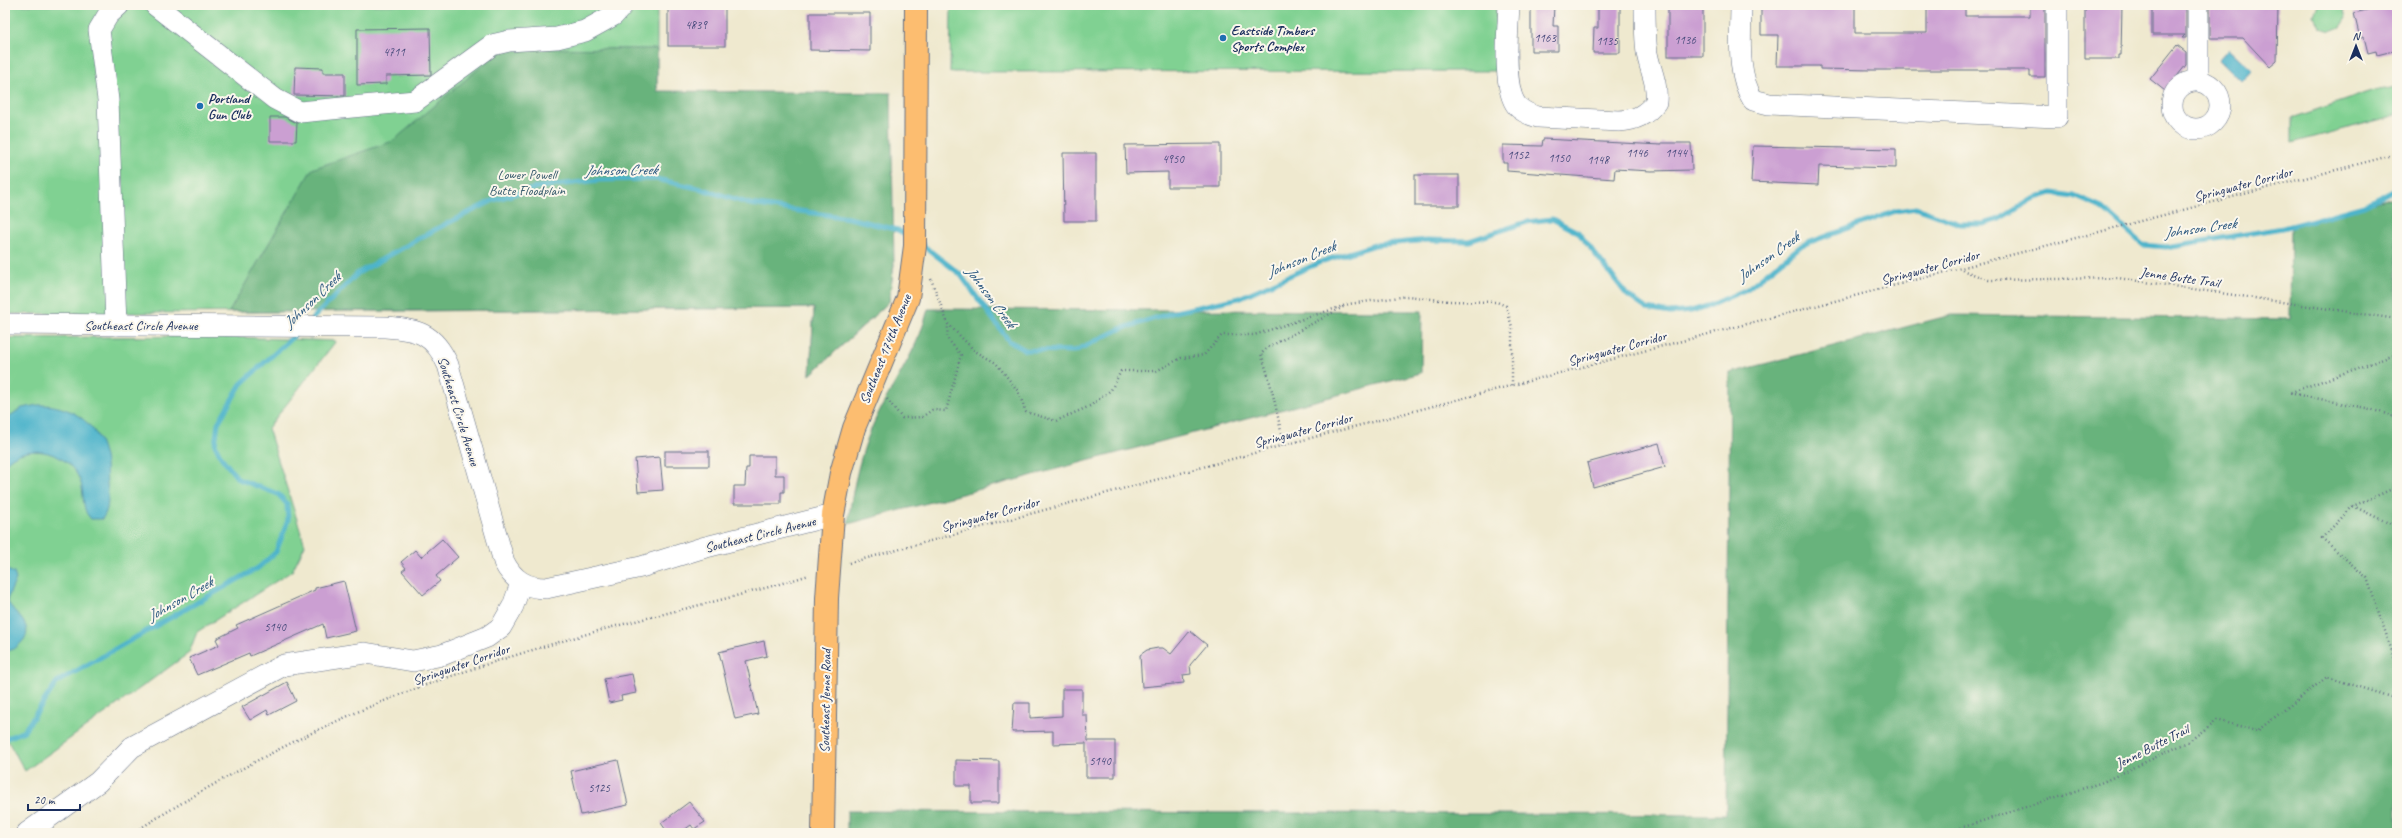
<svg xmlns="http://www.w3.org/2000/svg" width="2402" height="838" viewBox="0 0 2402 838" font-family="Caveat,sans-serif">
  <rect width="100%" height="100%" fill="#fbf7ec"/>
  <filter id="ink" filterUnits="userSpaceOnUse"><feTurbulence type="fractalNoise" baseFrequency=".025" numOctaves="2"/><feDisplacementMap in="SourceGraphic" scale="8" xChannelSelector="R" yChannelSelector="G"/><feConvolveMatrix kernelMatrix="1 2 1 2 8 2 1 2 1" color-interpolation-filters="sRGB"/></filter>
  <filter id="wash" filterUnits="userSpaceOnUse"><feTurbulence type="fractalNoise" baseFrequency=".012" numOctaves="4" result="noise"/><feDisplacementMap in="SourceGraphic" scale="16" xChannelSelector="R" yChannelSelector="G"/><feGaussianBlur stdDeviation="0.9" result="paint"/><feColorMatrix in="noise" values="0 0 0 0 0 0 0 0 0 0 0 0 0 0 0 0 0 1.4 0 .05"/><feComposite in="paint" operator="in"/></filter>
  <g filter="url(#wash)">
    <rect width="100%" height="100%" fill="#efe9cf"/>
    <g fill="#80d192" stroke="#4e8078">
      <path d="M5,5h652v86l237,173 -5,38 -79,73 4,-67 -809,6z"/>
      <path d="M951,5h545v66l-546,1z"/>
      <path d="M2318,5h24l4,13 -6,9 -10,4 -10,-3 -6,-13z"/>
      <path d="M2397,86v29l-105,28v-25l86,-29z"/>
      <path d="M205,336l131,5 -68,87 37,117 -13,26 -95,61 -8,21 -164,118 -20,-35v-398z"/>
    </g>
    <g fill="#68b37c" stroke="#42716d">
      <path d="M503,48l154,1v42l234,2 3,171 -5,38 -79,73 4,-67 -585,4 83,-143 81,-28z"/>
      <path d="M2397,197v636h-1550v-22l879,4 4,-442 221,-58 339,4 1,-94z"/>
      <path d="M928,309l494,2 -1,62 -573,151c5,-40 14,-80 33,-116 18,-34 38,-62 47,-99z"/>
    </g>
    <g fill="#4db4cb" stroke="#347294">
      <path d="M2229,49l23,21 -11,12 -22,-22z"/>
      <path d="M38,405c31,-1 59,17 66,48 3,10 2,20 3,30 1,11 3,27 -5,36h-11l-4,-5c-6,-12 -2,-26 -9,-38 -14,-26 -53,-34 -73,-12v-45l17,-11z"/>
      <path d="M5,569l9,4 2,6 -9,21c6,14 31,26 14,43 -5,5 -9,8 -16,8z"/>
    </g>
    <g fill="none" stroke-linecap="round" stroke-linejoin="round">
      <g stroke="#4db4cb" stroke-width="5">
        <path d="M920,243l40,31 49,67 16,9 50,1 45,-22 55,-17 64,-14 84,-37 52,-16 52,-5 42,1 58,-19 25,-3 26,13 49,63 20,14 23,4 21,-2 20,-6 36,-16 55,-44 94,-34 20,-3 44,16h24l16,-5 33,-20 19,-6 22,3 28,12 41,37 23,2 117,-19 81,-22 33,-17"/>
        <path d="M312,319l46,-46 78,-44 58,-29 45,-13 61,-7 56,-1 46,10 48,15 99,14 49,12 12,7"/>
        <path d="M5,739l19,-8 33,-49 201,-114 18,-16 12,-32 -1,-16 -9,-10 -40,-15 -17,-22 -6,-12 3,-22 23,-39 56,-51"/>
      </g>
    </g>
    <g id="blocks">
      <g fill="#cb9fd2">
        <rect x="668" y="5" width="57" height="41"/>
        <path d="M1531,5h23l-1,21h5v25h-27z"/>
        <path d="M1598,5h22v48h-27l1,-25h4z"/>
        <rect x="1668" y="5" width="35" height="51"/>
        <path d="M1761,5h94v28h72v-28h38v11h65v-9h15v70h-15v-7h-158l-52,-1v-3h-43l1,-31h-17z"/>
        <path d="M2085,5h37l-1,50h-2v4h-34z"/>
        <path d="M2152,5h34v33h-4l3,-3h-33z"/>
        <path d="M2210,5h68l-1,56 -7,6 -27,-29h-33z"/>
        <path d="M2370,5h27v45l-20,5 -1,-4 -8,2 -4,-16 -3,1 -2,-4 -5,-21 17,-4z"/>
        <path d="M810,13h60v38l-60,-1z"/>
        <path d="M430,28l1,47 -45,1v8l-29,1v-56z"/>
        <path d="M2177,45l9,7v13l-21,26 -15,-12z"/>
        <path d="M295,67l28,1v5h22v23l-51,-1z"/>
        <path d="M270,117h15l12,6 -1,18h-26z"/>
        <path d="M1543,139l118,6v-2h30l1,27 -41,1 -36,-2 -1,10 -107,-8v-8h-4v-18l39,1z"/>
        <path d="M1220,144v43h-52v-15l-42,1 -1,-28z"/>
        <path d="M1753,146l143,3v19l-77,-2 -1,19 -67,-3z"/>
        <path d="M1063,153h33v68h-32z"/>
        <rect x="1415" y="175" width="44" height="31"/>
        <path d="M1659,443l6,24 -72,20 -6,-24z"/>
        <rect x="665" y="451" width="44" height="15"/>
        <path d="M749,456h26v19h9v17h-3v12h-47v-18h11l1,-18h3z"/>
        <path d="M660,457l3,33 -25,2 -3,-33z"/>
        <path d="M442,539l16,18 -22,19 4,5 -17,14 -21,-24 4,-3 -5,-6 14,-12 6,7z"/>
        <path d="M344,581l12,50 -30,7 -3,-14 -73,32 -1,-3 -52,22 -8,-17 30,-13 -3,-6 22,-11 -2,-3 79,-35v-2z"/>
        <path d="M1190,631l17,14 -17,20 1,9 -8,1 1,8 -42,4 -2,-32 7,-5 11,-2h5l8,6z"/>
        <path d="M764,641l3,15 -21,5 12,53 -23,5 -16,-67z"/>
        <path d="M632,674l4,19 -15,3 1,4 -13,3 -5,-24z"/>
        <path d="M287,682l9,19 -27,14 -2,-5 -17,10 -8,-13z"/>
        <path d="M1062,689h20v26h5l1,26h27v36h-29v-34l-33,1v-13l-41,1 2,-29h16v15l32,-2z"/>
        <path d="M618,760l10,45 -47,10 -10,-44z"/>
        <path d="M956,760l43,1v42h-28v-17h-15z"/>
        <path d="M689,802l16,20 -11,7 -3,-4 -11,8h-12l-7,-10z"/>
      </g>
    </g>
  </g>
  <g filter="url(#ink)">
    <use href="#blocks" fill-opacity="0" stroke="#657086" stroke-width="1"/>
    <g fill="none" stroke-linecap="round" stroke-linejoin="round">
      <defs>
        <g id="minor">
          <path d="M155,5l120,94 25,13 115,-11 77,-56 17,-4 48,-3 28,-7 29,-16 9,-10"/>
          <path d="M1509,5c-1,23 -7,83 8,101 6,6 13,9 21,11l81,4c17,-1 27,-6 37,-19 2,-19 -6,-32 -9,-49 -2,-16 -2,-32 -2,-48"/>
          <path d="M1741,5c0,31 -5,68 12,95l16,4 288,13v-112"/>
          <path d="M2198,80v-75"/>
          <circle cx="2196" cy="105" r="24"/>
          <path d="M5,324l380,3c32,2 49,6 63,38l56,197c9,18 22,26 42,26l95,-21 61,-19 131,-33"/>
          <path d="M116,325l-8,-225 -9,-70 9,-15 11,-10"/>
          <path d="M27,833l71,-51 34,-35 152,-82 81,-12 48,8 29,-6 45,-18 14,-10 12,-21 8,-23"/>
        </g>
        <path id="major" d="M823,833l4,-235 6,-83 8,-42 13,-45 54,-130 7,-52 1,-241"/>
      </defs>
      <use href="#minor" stroke="#657086" stroke-width="22"/>
      <use href="#major" stroke="#657086" stroke-width="24"/>
      <g stroke="#657086" stroke-width="2.5" stroke-dasharray="1 3" stroke-linecap="butt">
        <path d="M1962,270l27,10 129,-2 279,41"/>
        <path d="M931,279l17,45 27,27 21,12 22,28 8,21 30,9 34,-15 21,-16 10,-19h35l25,-13 23,-3 18,-20h32l95,-31 59,-8 40,5 49,1 9,4 6,21v59"/>
        <path d="M2397,354l-108,39 77,15 31,9"/>
        <path d="M887,399l15,19 20,-1 10,-7 14,1 15,-56 -14,-17 1,-13"/>
        <path d="M1284,445c-7,-31 -12,-61 -23,-91l6,-6 78,-42"/>
        <path d="M2397,487l-44,19 -31,32 45,40 30,88"/>
        <path d="M2353,506l44,21"/>
        <path d="M849,563l435,-118 1113,-291"/>
        <path d="M133,833c71,-45 145,-86 222,-120 72,-31 149,-55 225,-77 76,-22 154,-37 229,-61"/>
        <path d="M1945,833l158,-51 85,-40 29,-22 40,11 70,-54 70,22"/>
      </g>
      <use href="#minor" stroke="#fff" stroke-width="21"/>
      <use href="#major" stroke="#fcbd6f" stroke-width="22"/>
    </g>
  </g>
  <g fill="#1f6fb2" stroke="#fbf7ec" stroke-width="1.5">
    <circle cx="1223" cy="38" r="4"/>
    <circle cx="200" cy="106" r="4"/>
  </g>
  <g text-anchor="middle" stroke-width="4" stroke-linejoin="round" paint-order="stroke">
    <g font-size="12" fill="#474b7b">
      <text x="696" y="29">4839</text>
      <text x="1545" y="42">1163</text>
      <text x="1685" y="44">1136</text>
      <text x="1607" y="45">1135</text>
      <text x="394" y="56">4711</text>
      <text x="1637" y="157">1146</text>
      <text x="1676" y="157">1144</text>
      <text x="1518" y="159">1152</text>
      <text x="1559" y="162">1150</text>
      <text x="1173" y="163">4950</text>
      <text x="1598" y="164">1148</text>
      <text x="275" y="631">5140</text>
      <text x="1100" y="765">5140</text>
      <text x="599" y="792">5125</text>
    </g>
    <g font-size="14" font-weight="bold" fill="#1b2f5e" stroke="#fbf7ec" text-anchor="start">
      <text x="1231" y="35">Eastside Timbers<tspan x="1231" dy="16">Sports Complex</tspan></text>
      <text x="208" y="103">Portland<tspan x="208" dy="16">Gun Club</tspan></text>
    </g>
    <g font-size="14" fill="#34586b" stroke="#fbf7ec">
      <text x="527" y="179">Lower Powell<tspan x="527" dy="16">Butte Floodplain</tspan></text>
    </g>
    <g font-size="14" fill="#1b2f5e" stroke="#fbf7ec">
      <text transform="translate(2243 184) rotate(-15)" y="5">Springwater Corridor</text>
      <text transform="translate(1930 267) rotate(-15)" y="5">Springwater Corridor</text>
      <text transform="translate(2180 277) rotate(8)" y="5">Jenne Butte Trail</text>
      <text x="141" y="330">Southeast Circle Avenue</text>
      <text transform="translate(1617 348) rotate(-15)" y="5">Springwater Corridor</text>
      <text transform="translate(885 349) rotate(-68)" y="5">Southeast 174th Avenue</text>
      <text transform="translate(459 411) rotate(73)" y="5">Southeast Circle Avenue</text>
      <text transform="translate(1303 430) rotate(-15)" y="5">Springwater Corridor</text>
      <text transform="translate(990 514) rotate(-15)" y="5">Springwater Corridor</text>
      <text transform="translate(760 534) rotate(-14)" y="5">Southeast Circle Avenue</text>
      <text transform="translate(461 664) rotate(-19)" y="5">Springwater Corridor</text>
      <text transform="translate(825 701) rotate(-89)" y="5">Southeast Jenne Road</text>
      <text transform="translate(2152 746) rotate(-27)" y="5">Jenne Butte Trail</text>
    </g>
    <g font-size="15" font-style="italic" fill="#2a577f" stroke="#fbf7ec">
      <text transform="translate(621 170) rotate(-1)" y="5">Johnson Creek</text>
      <text transform="translate(2200 228) rotate(-8)" y="5">Johnson Creek</text>
      <text transform="translate(1768 257) rotate(-36)" y="5">Johnson Creek</text>
      <text transform="translate(1301 259) rotate(-22)" y="5">Johnson Creek</text>
      <text transform="translate(991 297) rotate(53)" y="5">Johnson Creek</text>
      <text transform="translate(312 300) rotate(-44)" y="5">Johnson Creek</text>
      <text transform="translate(180 599) rotate(-30)" y="5">Johnson Creek</text>
    </g>
  </g>
  <rect width="2402" height="838" fill="none" stroke="#fbf7ec" stroke-width="20"/>
  <g transform="translate(2356 46)" stroke="#fbf7ec" stroke-width="3" paint-order="stroke">
  <path d="M0-3L7 15L0 10L-7 15Z" fill="#1b2f5e"/>
  <text y="-6" font-size="11" font-weight="bold" text-anchor="middle" fill="#1b2f5e">N</text>
  </g>
  <path d="M28 804v6h52v-6" fill="none" stroke="#1b2f5e" stroke-width="2"/>
  <text x="34" y="804" font-size="12" fill="#1b2f5e" stroke="#fbf7ec" stroke-width="3" paint-order="stroke">20 m</text>
</svg>
